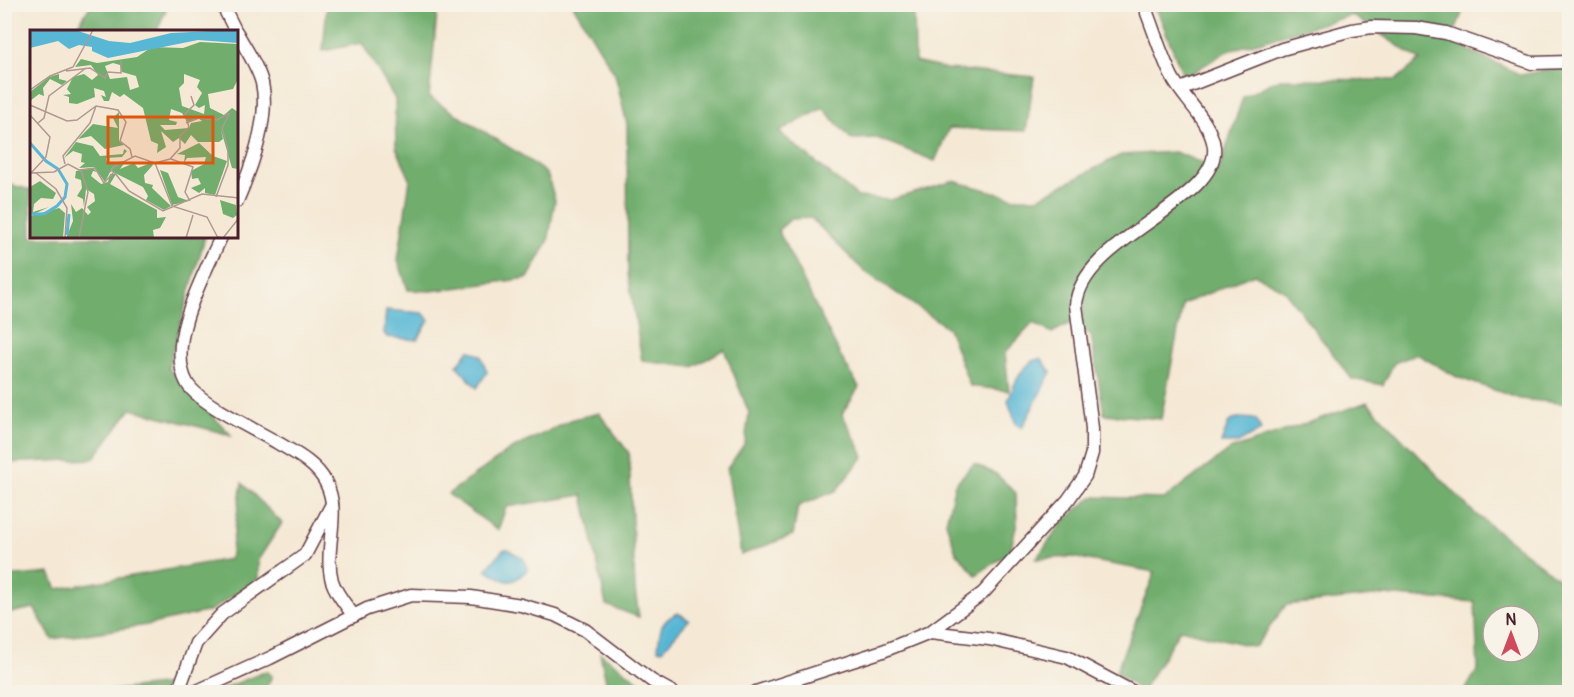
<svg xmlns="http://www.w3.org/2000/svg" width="1574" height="697" viewBox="0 0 1574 697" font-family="Pangolin,sans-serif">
  <rect width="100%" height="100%" fill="#f7f3e8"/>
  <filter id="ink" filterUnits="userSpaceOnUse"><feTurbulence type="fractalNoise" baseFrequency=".0167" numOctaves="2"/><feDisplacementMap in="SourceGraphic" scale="12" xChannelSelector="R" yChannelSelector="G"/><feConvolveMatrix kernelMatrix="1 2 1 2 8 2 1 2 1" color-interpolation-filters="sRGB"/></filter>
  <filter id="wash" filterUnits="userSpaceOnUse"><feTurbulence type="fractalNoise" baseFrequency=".008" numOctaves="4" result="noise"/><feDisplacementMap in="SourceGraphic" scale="24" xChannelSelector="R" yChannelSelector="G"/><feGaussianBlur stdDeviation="1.35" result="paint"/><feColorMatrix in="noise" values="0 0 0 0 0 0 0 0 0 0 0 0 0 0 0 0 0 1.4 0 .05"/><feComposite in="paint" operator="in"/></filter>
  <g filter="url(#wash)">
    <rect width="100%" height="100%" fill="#f5e9d5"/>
    <g fill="#71ae6e" stroke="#5e664c" stroke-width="1.5" fill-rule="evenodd">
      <path d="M91,5v-1l77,1 -11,26h-78l-1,-6z"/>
      <path d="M327,5h104l6,9 -8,83 94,59 24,18 8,26 -7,42 -20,36 -97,13 -23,-1 -10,-30 12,-81 -14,-32 -1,-48 -33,-56 -39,8z"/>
      <path d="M573,5h341l1,57 31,7 88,8 -8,54 -77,-3 -14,33 -58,-23 -26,1 -28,-31 -44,24 79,65 32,3 64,-19 61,17h23l83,-43 54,-3 44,18 24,-73 36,-18 117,1 24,-20 -68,-45 -125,36 -43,27 -26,-66 -8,-7h315l-14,37 70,33 48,-10v339l-49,-5 -63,-22 -40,-23 -23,9 -11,22 -31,-6 -68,-89 -30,-16 -71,30 -22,115 -57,-5 -13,-79 -19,-13 -20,11 -19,-10 -28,30 4,38 -39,-5 -22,-58 -84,-57 -53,-53 -20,1 -13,11 64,129 17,28 -17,27 22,42 -28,35 -38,15 -5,29 -52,20 -14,-86 18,-26 4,-30 -25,-64 -31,18 -51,-6 -14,-87 -1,-150 -12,-50z"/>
      <path d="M4,183l27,7 1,47h173l-37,131 63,67 -100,-26 -38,50 -88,4z"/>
      <path d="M1367,402l106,110 96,75v105h-105l14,-23 -3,-67 -92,-7 -97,10 -31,42 -75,-18 -38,63 -26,-20 39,-100 -83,-15 -36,2 28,-38 28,-24 72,2 66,-49zM1493,616h36v36h-36z"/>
      <path d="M599,413l30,40 6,137 4,27 -33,-12 -23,-110 -77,12 -8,23 -50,-36 62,-44 63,-31z"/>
      <path d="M974,464l22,10 20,19 1,30 -7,29 -34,23 -20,-23 -10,-30 9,-38z"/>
      <path d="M242,483l40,40 -24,37v19l-48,32 -63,14 -95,14 -18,-31 -29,6v-37l45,-4 7,16 173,-30z"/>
      <path d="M600,653l54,39h-46z"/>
      <path d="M267,671l5,5 -8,16h-49z"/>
      <path d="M172,684l-6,8h-70z"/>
    </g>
    <g fill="#57b7d5" stroke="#506b80" stroke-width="1.5">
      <path d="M386,310l37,3 6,7 -12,20 -30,-3 -3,-4z"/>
      <path d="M469,350l12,6 6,16 -10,16 -20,-22z"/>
      <path d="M1041,358l10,14 -29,56 -6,-4 -8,-23c6,-17 14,-38 33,-43z"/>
      <path d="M1237,418l19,1 5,11 -23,13h-17l8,-21z"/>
      <path d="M507,549l16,9 5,11c-19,19 -19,13 -42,1l17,-20z"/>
      <path d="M678,613l11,7 -27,30 -4,-1c2,-18 1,-28 20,-36z"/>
    </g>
  </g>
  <g filter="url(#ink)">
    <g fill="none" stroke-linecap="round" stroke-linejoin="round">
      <defs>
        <g id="minor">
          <path d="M222,4l14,28"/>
          <path d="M237,33c8,15 21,33 25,50 8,35 -11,86 -25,118"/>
          <path d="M1180,89l102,-40 70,-19 20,-3 44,1 30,5 86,30 38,-1"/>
          <path d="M221,237c-17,38 -56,106 -34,146 11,20 69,47 91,60 17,10 39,21 48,40 16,31 -3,65 6,98 4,13 14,24 22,35"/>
          <path d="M930,632l59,7 78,18 66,35"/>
          <path d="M178,692l18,-49 26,-29 83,-59 27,-51"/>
          <path d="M195,692l75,-34 97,-49 44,-14 60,2 50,8 34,10 30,15 67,51 20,11"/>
          <path d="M756,692l127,-41 47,-19 53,-39 85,-93 17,-24 7,-23v-25l-16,-123c5,-66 144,-103 138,-158 -3,-26 -30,-47 -42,-70 -10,-20 -17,-43 -25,-64l1,-9"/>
        </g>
      </defs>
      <use href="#minor" stroke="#643d44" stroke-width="15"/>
      <use href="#minor" stroke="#fff" stroke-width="12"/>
    </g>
  </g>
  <g transform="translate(30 30)">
    <rect width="208" height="208" fill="#f5e9d5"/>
    <path d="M170,12l38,2v35l-5,10 -25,5 2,14 14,7 8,-7 6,4v57l-6,-1 -11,-38 2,9 -4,3h-21l-7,-7 -6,9 -6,-6 -6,4 -12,-11 5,16 -9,6 1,-9 -7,-3 -8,-33 -19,-14 -4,3 -8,-5 -3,9h-5l-3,-6 5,2 -2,-6 -10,-3 1,9 -18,7 -8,-1v-6l-6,-2 8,-1 -4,-5 6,-12 11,-3 8,6 6,-5 -7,-10 -16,2 6,-8 16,4 40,-6 15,-10 31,1zM83,33l7,2 2,7 14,4 3,11 -9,3 -3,-13 -17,2 -5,-13zM154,44l16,6 -3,7 5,6 -7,12 4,3 6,-3 -1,9 -22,-8 -3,-18 5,-5zM141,79l11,4 5,9 11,-4 4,3 -11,2 -2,5 -24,2 -5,-5h16l1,-3 -8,-2zM29,44v5l8,2 -5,4 -12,-6 -7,9 1,8 -5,-2 -9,7v-9l19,-15zM89,82v29l5,4 -19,4 -14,-13 -13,3 15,-15 25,4 -5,-10zM46,112l17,4 7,10 23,-2 1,-5 3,2 -5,6 -16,1 1,5 19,-2 -6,8 14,-6 4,5 10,-4v-4l5,5 -9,10 1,8 8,2 -1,3 19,18 -7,4 -18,-10 2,-4 -5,-9 -32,-16 2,-5 -8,16 -11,-15 -15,1 6,-5 -4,-1 1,-8 -9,-3 -9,7zM169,113l14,13 14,5 -12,34 -10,-2v-5l-6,5 -8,-5 10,-4 -3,-6 -6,1 -1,-8 13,-7 2,-7 -19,1 -3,5 1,-8 -8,-1zM63,138l4,4 -4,-1 -2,5 10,8 7,-2 2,-8h6l-6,10 47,26v8l9,-1 -6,11 -7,2 1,8h-88l7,-17 -2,-17 5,8 6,-4 6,7 3,-3 -4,-5 8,-6 -1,-7 -8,-5 -2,18 -1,-8 -6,-3 5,-8 -1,-8 -6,-2 1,-7zM130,140l8,3 10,24 11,4 -17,4zM10,151l16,12 -3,6 -12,-1 -7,6 -1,8 16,-5 -15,7 -4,-2v-25zM190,170l16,5 1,10 -4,3 -10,-4zM29,178l6,5 -2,25h-33v-22z" fill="#71ae6e" fill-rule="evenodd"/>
    <path d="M5,0h40l34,11 21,2 41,-10 63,-3 4,2v11l-40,-3 -90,18 -16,-7v-4l-13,-2 -10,4 -11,-8 -28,7v-16z" fill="#57b7d5"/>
    <path fill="none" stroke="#57b7d5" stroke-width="3" d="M0,113l16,18 12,8 9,15 -2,13 -8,9 -13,8h-14M37,205l2,-21"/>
    <path fill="none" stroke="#b19891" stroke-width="1.5" d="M36,41l24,-3 15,10 3,-6 13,1v-12M0,60l20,-14 23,-9 20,-37M0,75l37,16 10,-1 19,-14 22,4 8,12 -6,19 10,8 2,8M0,85l20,22 -4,20 -15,16M8,93l6,-5 5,-22 37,-28M156,93l13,-5 18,2 12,-7M141,129l22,8 -8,25 5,9M125,133l15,-4 10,-11v-12l9,-9 -4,-13 9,-9 -3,-9M35,134l-2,-8 27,-33 6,-17M80,142l5,-6 20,-10 20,7 17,43 35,11 11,21M0,143l24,-1 14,-8 11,6 16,-2 9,15 10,-11 15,19 34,20 39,-17 37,4M6,143l20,16 11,19 -2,30M186,167l12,-32v-16l-6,-21 8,-15M188,207l5,1 16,-20M49,208l9,-46 -7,-22M156,208l7,-23"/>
    <path fill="#e0560e" fill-opacity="0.15" stroke="#e0560e" stroke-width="3" d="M78,87h105v46h-105z"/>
    <rect width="208" height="208" fill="none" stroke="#4a1f2b" stroke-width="3"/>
  </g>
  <rect width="1574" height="697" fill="none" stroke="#f7f3e8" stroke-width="24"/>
  <g transform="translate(1511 634)"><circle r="28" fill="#f7f3e8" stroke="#b29e9c" stroke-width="1.5"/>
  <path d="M0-4.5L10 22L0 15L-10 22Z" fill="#d1495b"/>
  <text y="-9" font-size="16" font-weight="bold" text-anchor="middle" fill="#4a1f2b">N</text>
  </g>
</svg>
